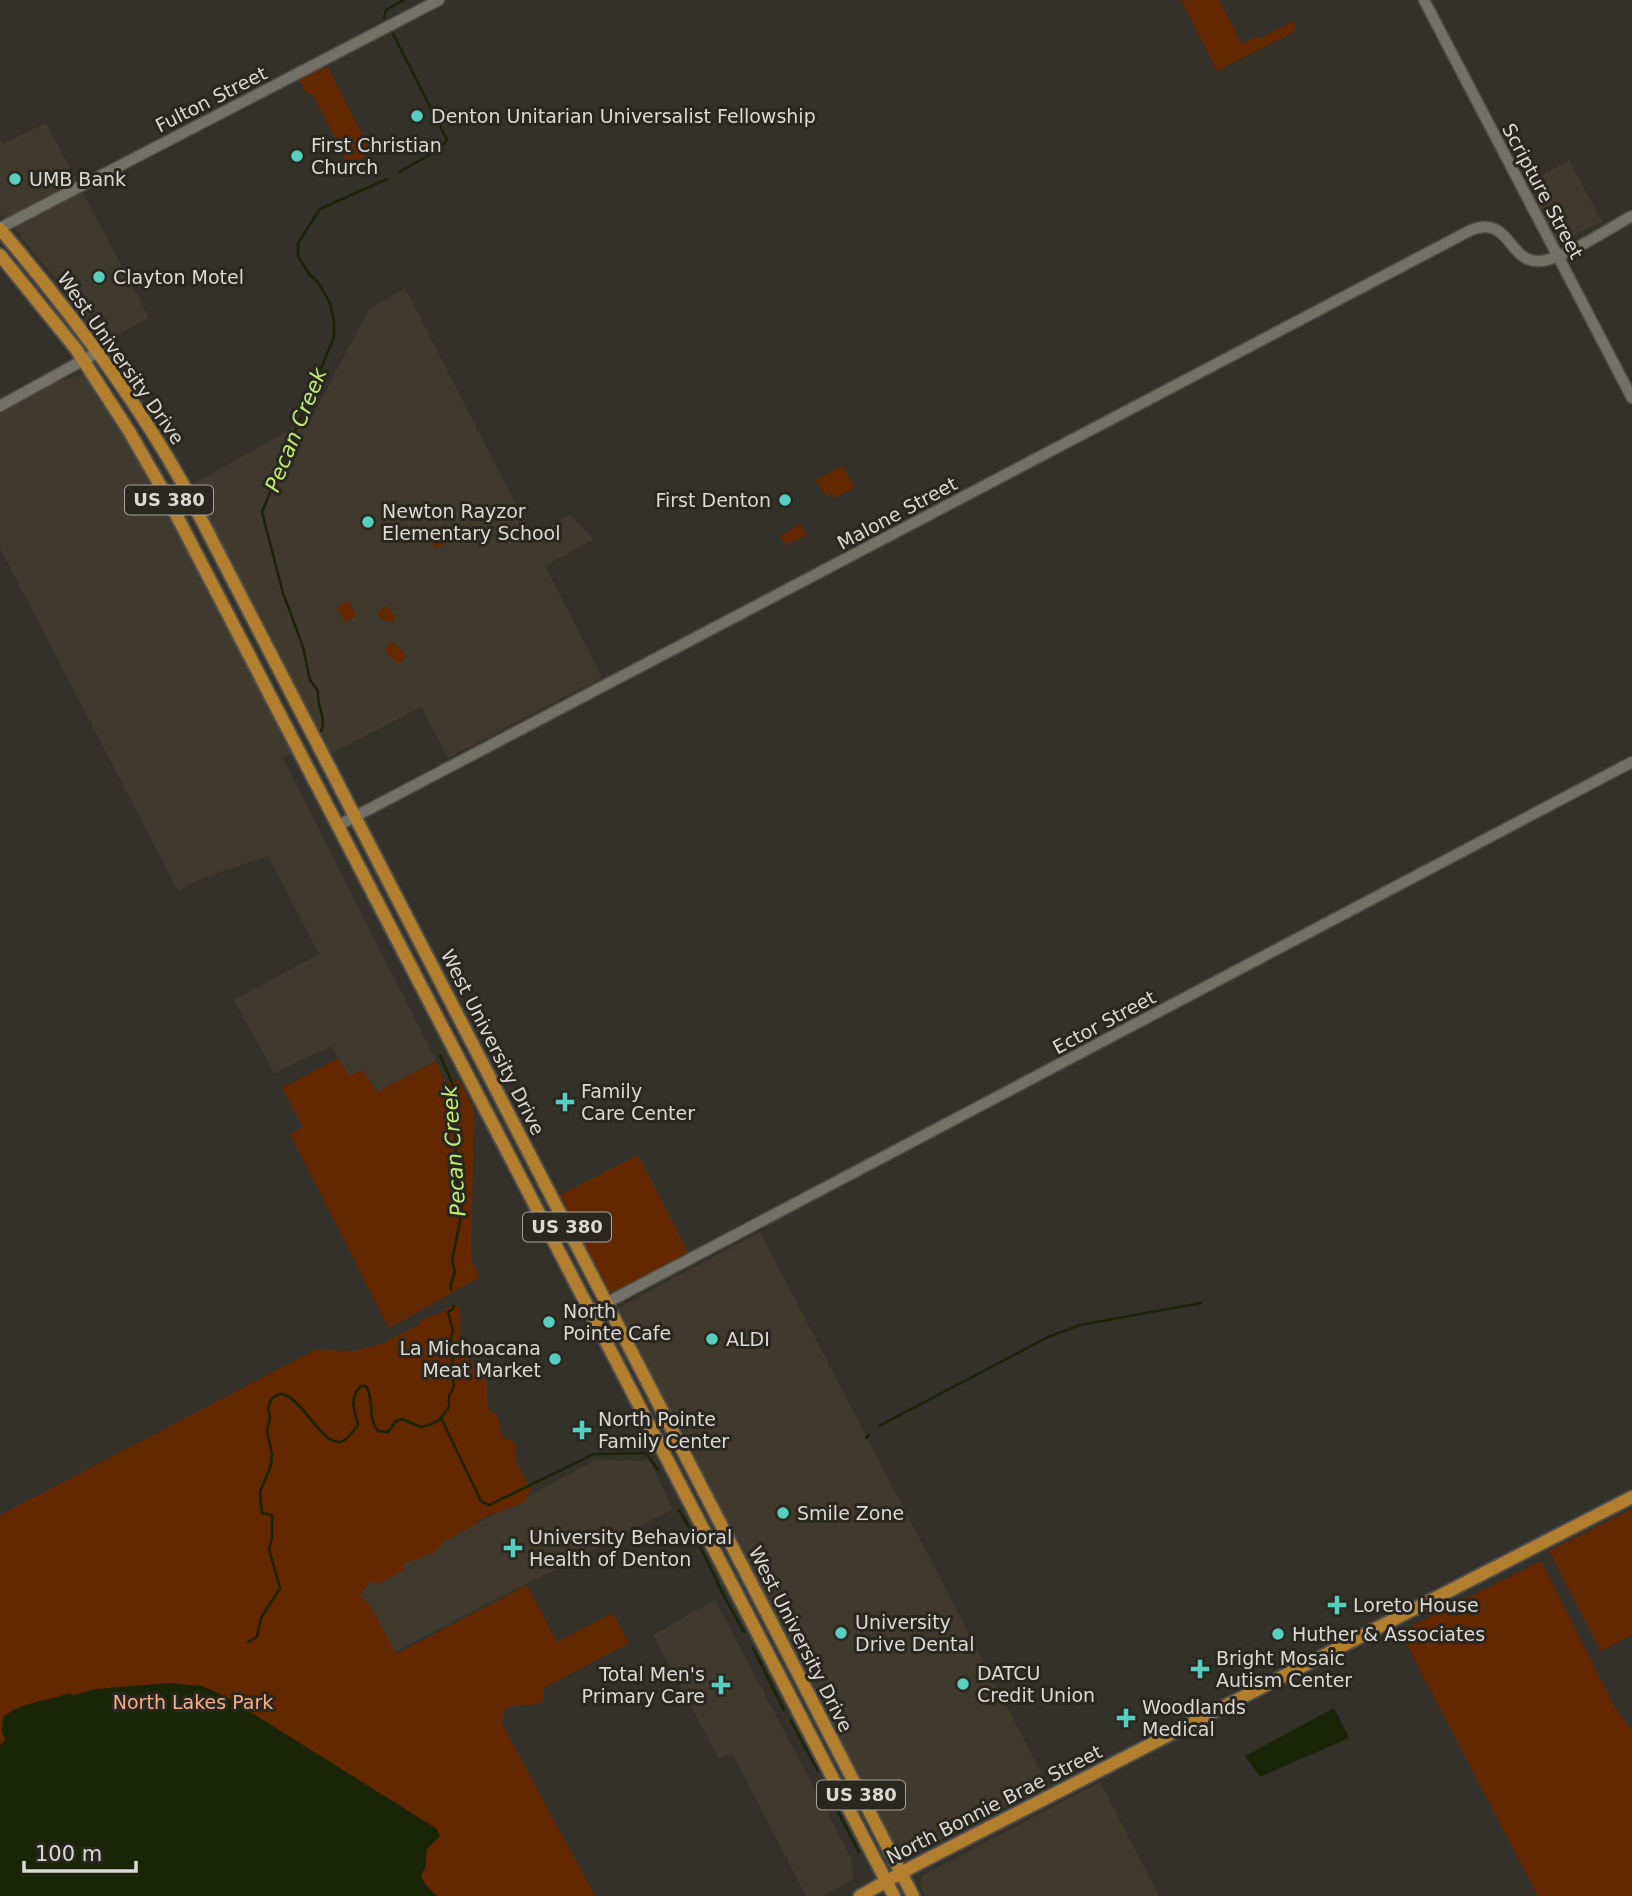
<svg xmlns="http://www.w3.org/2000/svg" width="1632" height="1896" viewBox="0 0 1632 1896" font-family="'DejaVu Sans',sans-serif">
  <rect width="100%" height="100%" fill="#34312b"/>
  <g fill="#403a2e">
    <path d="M46,123l103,195 -46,24 -51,-68 -31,-36 -2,-6 -19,-18v-74l3,4z"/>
    <path d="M1569,160l33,62 -46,22 -31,-60z"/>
    <path d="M405,288l127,248 38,-21 24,24 -49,27 57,111 -154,81 -27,-51 -90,47 -139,-269 120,-68 57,-108z"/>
    <path d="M86,373l71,120 136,259 -10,6 153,303 -59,32 -29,-17 -16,-30 -58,27 -40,-73 85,-46 -51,-98 -67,23 -23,12 -178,-343v-135l52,-30z"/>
    <path d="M760,1232l288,554 -146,73 -284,-551z"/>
    <path d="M596,1460l54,1 23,48 -283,145 -35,-66z"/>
    <path d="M715,1600l136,258 3,19 -6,6 -25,13h-17l-74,-143 -13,6 -66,-124z"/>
    <path d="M1100,1782l59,114h-234l-5,-9 2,-11z"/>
  </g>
  <g fill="#642800">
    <path d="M1181,0h38l23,44 14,-8 3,3 34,-18 3,5 -4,7 -75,38z"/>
    <path d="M327,66l45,87 -24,12 -6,-12 -8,-8 2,-5 -24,-47 -5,2 -8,-15z"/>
    <path d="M843,466l11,22 -19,10 -3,-5 -6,3 -11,-16z"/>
    <path d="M801,524l6,11 -22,10 -5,-9z"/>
    <path d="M440,527l8,15 -13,7 -8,-15z"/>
    <path d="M349,601l7,15 -12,6 -7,-15z"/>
    <path d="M385,606l4,2 6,9 -2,5h-6l-8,-5 -1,-5z"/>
    <path d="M393,642l11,10 1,5 -3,5 -6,1 -11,-12 1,-4z"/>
    <path d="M339,1058l9,18 15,-6 14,22 59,-31 9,22 14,-3 15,29 -3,150 9,18 -91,51 -99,-194 13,-7 -21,-39z"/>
    <path d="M638,1155l51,99 -75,39 -7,-2 -49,-95z"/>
    <path d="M458,1305c8,22 -9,40 15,58l1,10 11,2c4,14 0,26 6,38h5l5,14 -2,1 6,12 4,-2 6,6v16l17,31 -5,3v7l-47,18 -4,5 -33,18 -8,10 -30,11 -2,8 -25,13 -7,-3 -11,14 11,12 25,47 131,-69 30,57 56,-29 16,30 -85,45 -1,14c-13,5 -27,1 -38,7l-4,13 94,174h-595v-381l315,-165 40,1 28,-8 36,-18 2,-5 25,-9 4,-5z"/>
    <path d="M1632,1509v126l-31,16 -52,-100z"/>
    <path d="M1541,1561l73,145 18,25v165h-94l-138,-264z"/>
  </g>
  <g fill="#1a2406">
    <path d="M169,1683l33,3 23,10 212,133 3,7 -13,13 -2,20 -4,6 4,9 12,12h-437v-151l5,-5 -3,-9 1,-14c20,-16 43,-15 66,-24l5,2 22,-6z"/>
    <path d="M1334,1708l15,30 -89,39 -15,-21z"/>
  </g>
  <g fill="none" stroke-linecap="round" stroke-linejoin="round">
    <g stroke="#1a2406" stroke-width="2.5">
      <path d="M384,18l2,-8 18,-10"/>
      <path d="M393,34l54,106 -7,9 -41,23"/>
      <path d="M321,731c6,-12 -5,-27 -3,-40l-8,-11 -7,-33 -20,-54 -21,-81 72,-175v-15l-4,-19 -12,-21 -9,-8 -11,-18v-13l22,-34 67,-30"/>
      <path d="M440,1055l12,28 3,29 1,65 6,34 -10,50 3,11 -4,11v7"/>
      <path d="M441,1418l40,83 8,4 105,-51 52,-1 12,17"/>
      <path d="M879,1426l169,-89 32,-12 121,-22"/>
      <path d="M866,1438l3,-3"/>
      <path d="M679,1510l10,17"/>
      <path d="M698,1542l26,54 20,36"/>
      <path d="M248,1642l9,-5 4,-19 19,-30 -11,-39 3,-12v-22l-10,-2 -2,-21 11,-27 1,-11 -5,-23 3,-13 -2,-10 4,-10 7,-4c23,-1 43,56 64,47 5,-2 12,-12 15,-16 -4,-15 -9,-27 3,-39h5c9,14 1,32 12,45l10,1 8,-11 6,-2 19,8 11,-3 7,-4 10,-13v-11l5,-10 -3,-17 2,-9 -2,-22 2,-7 -5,-19 5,-3 1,-3"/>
      <path d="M753,1648l31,62"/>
      <path d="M791,1721l27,50"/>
      <path d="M822,1781l37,71"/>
    </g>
    <defs>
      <g id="minor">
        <path d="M1424,0l208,398"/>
        <path d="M0,228l439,-228"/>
        <path d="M0,406l98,-54"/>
        <path d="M339,825l1132,-595c40,-15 36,32 68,31 22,0 72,-34 93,-45"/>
        <path d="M591,1311l1041,-549"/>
      </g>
      <g id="major">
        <path d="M0,229c68,80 132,164 183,255l730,1412"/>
        <path d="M0,255l76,94 53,82 39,68 726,1397"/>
        <path d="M860,1896l52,-29 720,-370"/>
      </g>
    </defs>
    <use href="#minor" stroke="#514f49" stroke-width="13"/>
    <use href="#major" stroke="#514f49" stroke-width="16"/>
    <use href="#minor" stroke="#747169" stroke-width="10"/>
    <use href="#major" stroke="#b27f2f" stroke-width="12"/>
  </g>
  <g fill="#58cebf" stroke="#2a2721" stroke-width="2.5">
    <circle cx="417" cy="116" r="7"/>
    <circle cx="297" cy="156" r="7"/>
    <circle cx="15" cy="179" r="7"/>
    <circle cx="99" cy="277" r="7"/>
    <circle cx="785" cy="500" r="7"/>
    <circle cx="368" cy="522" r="7"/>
    <path d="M561.5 1091.5h7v7h7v7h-7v7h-7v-7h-7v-7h7z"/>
    <circle cx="549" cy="1322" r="7"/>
    <circle cx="712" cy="1339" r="7"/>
    <circle cx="555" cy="1359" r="7"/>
    <path d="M578.5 1419.5h7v7h7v7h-7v7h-7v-7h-7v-7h7z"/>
    <circle cx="783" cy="1513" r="7"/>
    <path d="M509.5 1537.5h7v7h7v7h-7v7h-7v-7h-7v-7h7z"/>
    <path d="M1333.5 1594.5h7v7h7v7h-7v7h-7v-7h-7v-7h7z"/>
    <circle cx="841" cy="1633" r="7"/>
    <circle cx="1278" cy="1634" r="7"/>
    <path d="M1196.5 1658.5h7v7h7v7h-7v7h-7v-7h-7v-7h7z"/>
    <circle cx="963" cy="1684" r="7"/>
    <path d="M717.5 1674.5h7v7h7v7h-7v7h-7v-7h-7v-7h7z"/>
    <path d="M1122.5 1707.5h7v7h7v7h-7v7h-7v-7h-7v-7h7z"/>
  </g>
  <g text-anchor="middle" stroke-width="6" stroke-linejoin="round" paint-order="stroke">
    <g fill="#2a2721" stroke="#a6a49f" stroke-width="2">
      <rect x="125" y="485.5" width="88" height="29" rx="5"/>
      <rect x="523" y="1212.5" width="88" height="29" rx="5"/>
      <rect x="817" y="1780.5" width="88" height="29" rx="5"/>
    </g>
    <g font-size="18" font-weight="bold" fill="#dbd9d5">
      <text x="169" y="506">US 380</text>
      <text x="567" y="1233">US 380</text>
      <text x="861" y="1801">US 380</text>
    </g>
    <g font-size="19" fill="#dbd9d5" stroke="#2a2721">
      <text transform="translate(211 99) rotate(-27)" y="7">Fulton Street</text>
      <text transform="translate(1543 191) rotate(62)" y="7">Scripture Street</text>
      <text transform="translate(121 358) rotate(55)" y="7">West University Drive</text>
      <text transform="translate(897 513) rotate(-28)" y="7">Malone Street</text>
      <text transform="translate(1104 1022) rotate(-28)" y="7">Ector Street</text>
      <text transform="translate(493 1042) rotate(63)" y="7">West University Drive</text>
      <text transform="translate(801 1639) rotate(63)" y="7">West University Drive</text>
      <text transform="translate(994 1804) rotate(-27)" y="7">North Bonnie Brae Street</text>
    </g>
    <g font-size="19" fill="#dbd9d5" stroke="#2a2721" text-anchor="start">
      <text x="431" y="123">Denton Unitarian Universalist Fellowship</text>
      <text x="311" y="152">First Christian<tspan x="311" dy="22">Church</tspan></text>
      <text x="29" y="186">UMB Bank</text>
      <text x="113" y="284">Clayton Motel</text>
      <text x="771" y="507" text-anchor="end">First Denton</text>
      <text x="382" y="518">Newton Rayzor<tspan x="382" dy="22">Elementary School</tspan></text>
      <text x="581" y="1098">Family<tspan x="581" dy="22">Care Center</tspan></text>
      <text x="563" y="1318">North<tspan x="563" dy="22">Pointe Cafe</tspan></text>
      <text x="726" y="1346">ALDI</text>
      <text x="541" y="1355" text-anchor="end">La Michoacana<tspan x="541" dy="22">Meat Market</tspan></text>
      <text x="598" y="1426">North Pointe<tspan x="598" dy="22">Family Center</tspan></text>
      <text x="797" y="1520">Smile Zone</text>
      <text x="529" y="1544">University Behavioral<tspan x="529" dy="22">Health of Denton</tspan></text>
      <text x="1353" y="1612">Loreto House</text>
      <text x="855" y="1629">University<tspan x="855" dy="22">Drive Dental</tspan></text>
      <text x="1292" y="1641">Huther &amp; Associates</text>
      <text x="1216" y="1665">Bright Mosaic<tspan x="1216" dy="22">Autism Center</tspan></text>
      <text x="977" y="1680">DATCU<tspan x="977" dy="22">Credit Union</tspan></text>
      <text x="705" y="1681" text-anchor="end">Total Men's<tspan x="705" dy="22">Primary Care</tspan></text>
      <text x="1142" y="1714">Woodlands<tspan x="1142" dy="22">Medical</tspan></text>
    </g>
    <g font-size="19" fill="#f3ae8a" stroke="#2a2721">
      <text x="193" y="1709">North Lakes Park</text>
    </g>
    <g font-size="21" font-style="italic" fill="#c1ed74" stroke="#2a2721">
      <text transform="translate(296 430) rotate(-68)" y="7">Pecan Creek</text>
      <text transform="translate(454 1151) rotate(-94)" y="7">Pecan Creek</text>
    </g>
  </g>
  <path d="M24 1861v10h112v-10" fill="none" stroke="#dbd9d5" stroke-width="3.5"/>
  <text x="35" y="1861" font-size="21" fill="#dbd9d5" stroke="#2a2721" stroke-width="5" paint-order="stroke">100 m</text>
</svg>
